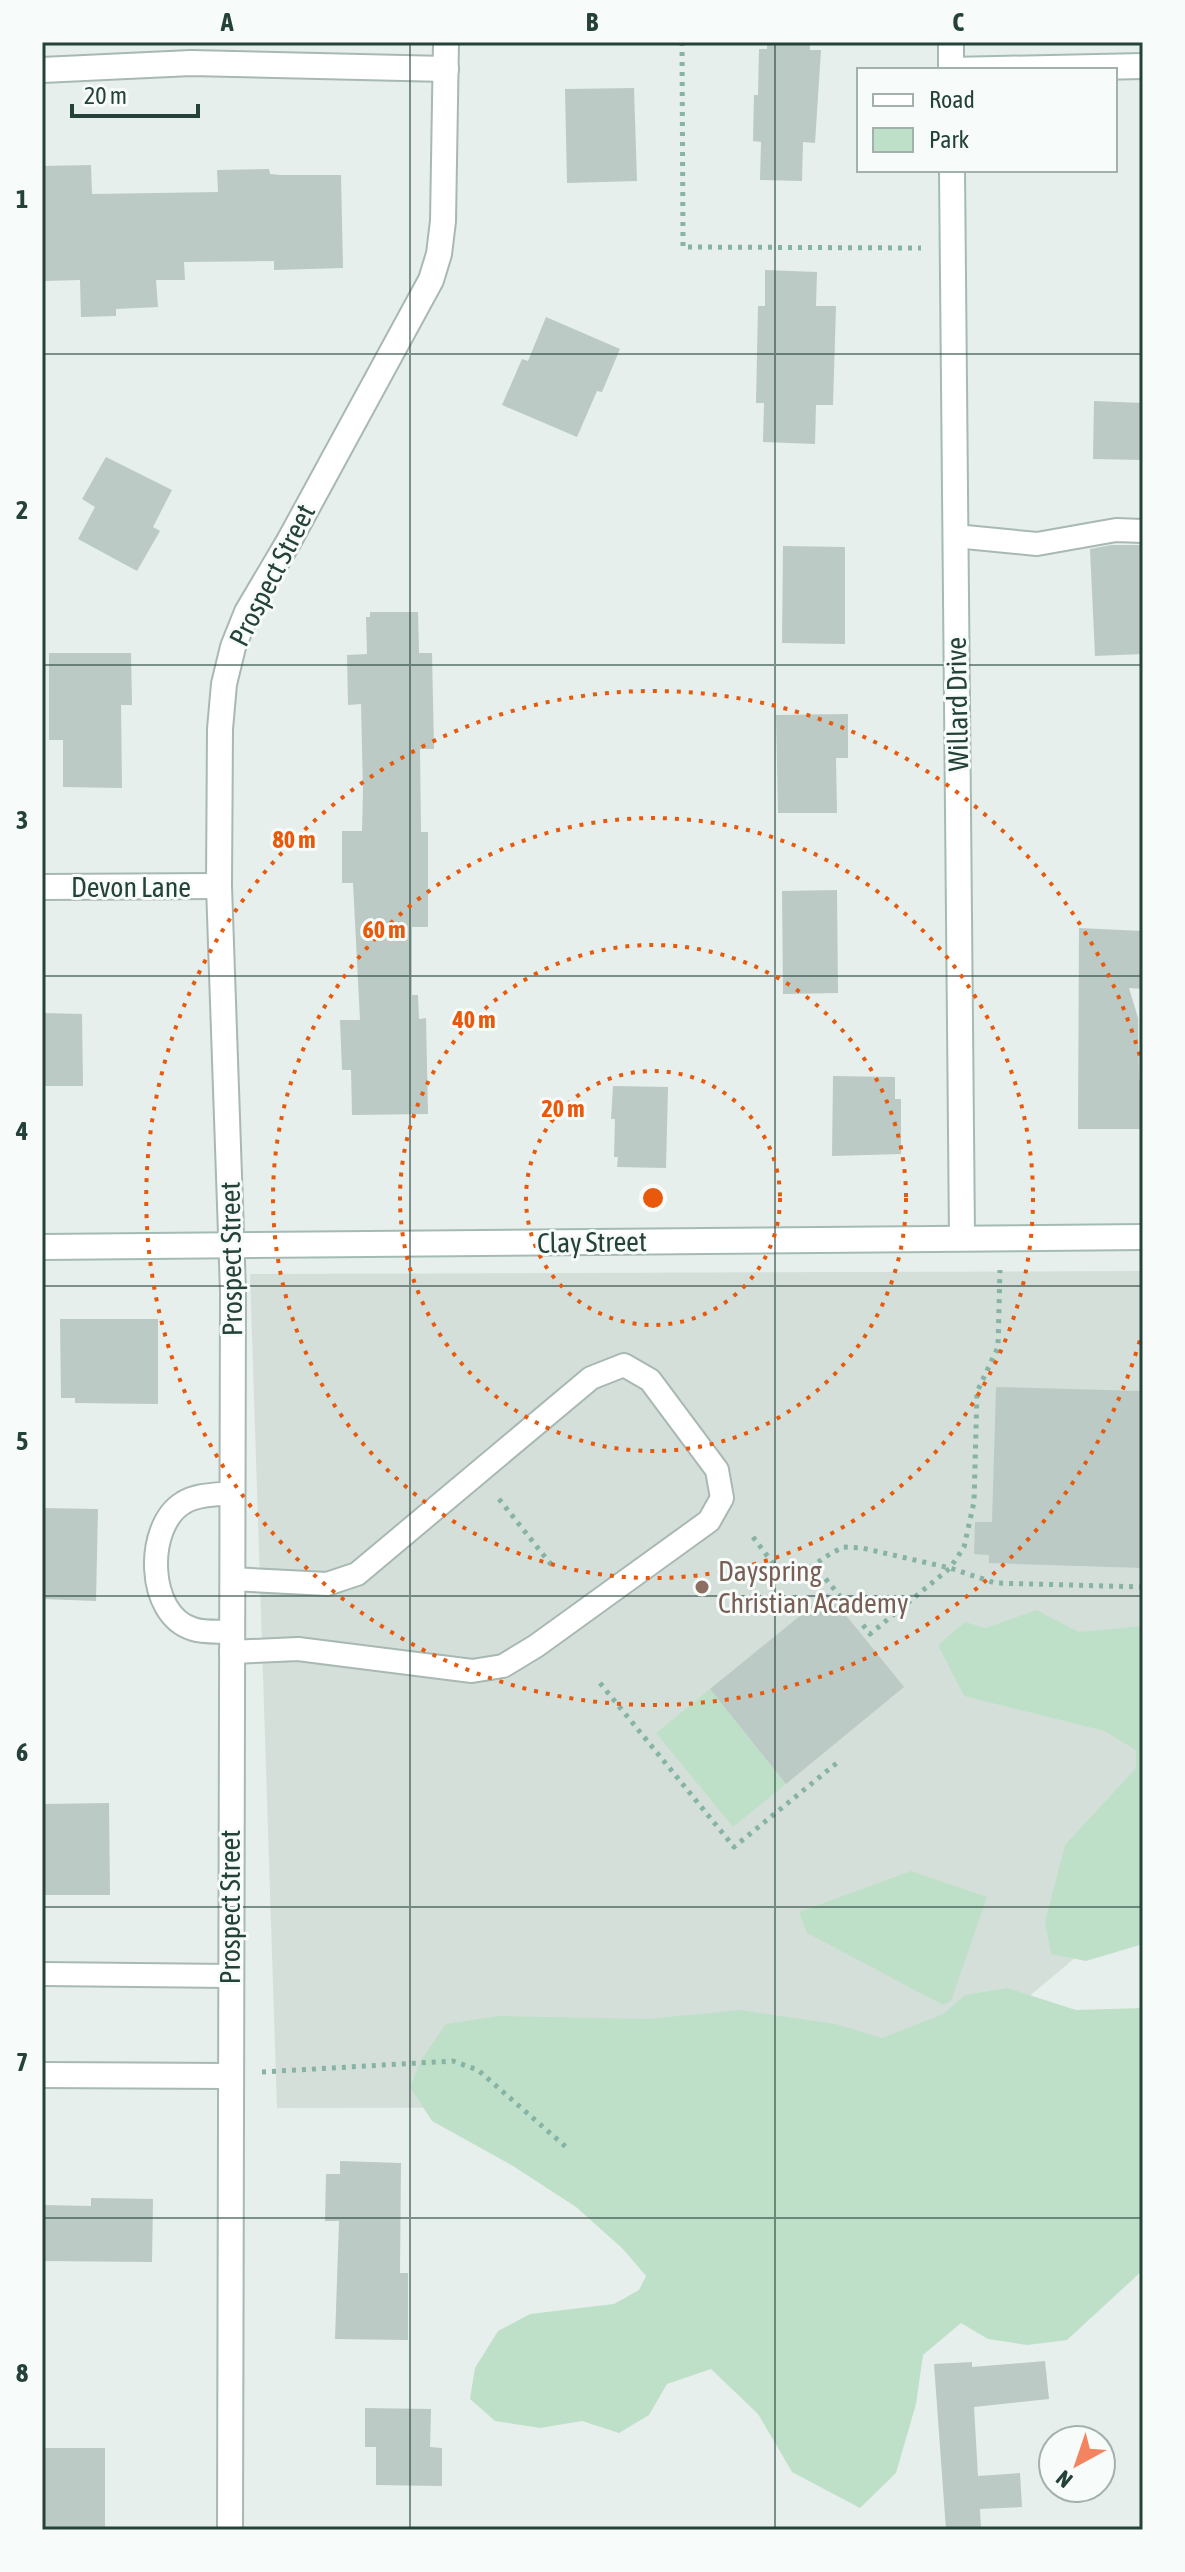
<svg xmlns="http://www.w3.org/2000/svg" width="1185" height="2572" viewBox="0 0 1185 2572" font-family="'Asap Condensed',sans-serif">
  <rect width="100%" height="100%" fill="#e6efeb"/>
  <path fill="#d4dfda" d="M1143,1271v630l-246,206 -620,1 -27,-834z"/>
  <g fill="#bfe0c8">
    <path d="M1036,1610l43,22 64,-6v318l-57,17 -35,-7 -6,-32 20,-77 71,-77v-18l-32,-19 -140,-35 -26,-51 27,-23 21,6z"/>
    <path d="M710,1689l76,95 -53,43 -77,-94z"/>
    <path d="M911,1871l76,26 -36,104 -8,4 -136,-72 -8,-21z"/>
    <path d="M1007,1988l69,22 67,-2v262l-76,70 -40,5 -39,-6 -27,-16 -38,32 -7,49 -20,69 -36,35 -68,-36 -34,-58 -47,-45 -44,15 -18,31 -30,18 -37,-12 -42,7 -45,-7 -25,-22 5,-31 23,-37 32,-17 84,-10 25,-14 7,-14 -23,-27 -47,-42 -63,-41 -81,-45 -22,-34 11,-27 25,-36 53,-8 149,3 92,-9 96,14 46,14 61,-24 22,-19z"/>
  </g>
  <g fill="#bbcac4">
    <path d="M767,42h43v8h11l-6,93 -12,-1 -1,39 -42,-1 1,-38 -8,-1 1,-46h4l1,-46h8z"/>
    <path d="M634,88l3,93 -70,2 -2,-94z"/>
    <path d="M91,165l1,29 126,-2 -1,-22 52,-1 1,5 11,1h60l2,93 -69,2v-9l-90,1 1,18h-29l2,27 -42,2v7l-35,1 -1,-37 -35,1 -3,-115z"/>
    <path d="M765,270l52,2 -1,34h20l-3,99h-17l-1,39 -52,-2 1,-39h-8l2,-97h7z"/>
    <path d="M546,317l74,32 -18,43 -5,-1 -20,46 -75,-32 20,-46 6,2z"/>
    <path d="M1094,401l49,2v57l-50,-1z"/>
    <path d="M106,457l66,33 -19,37 7,4 -23,40 -59,-32 17,-32 -13,-8z"/>
    <path d="M1111,545h32v109l-48,2 -5,-107z"/>
    <path d="M783,546l62,1v97l-63,-1z"/>
    <path d="M370,612h48l1,41h13l2,96h-14l1,83h7v95h-16v68h6l1,24 7,-1 2,96 -76,1 -1,-45h-9l-2,-50h20l-7,-137h-11v-52h20l1,-41 -2,-86 -13,1 -1,-50 20,-1 -1,-37h4z"/>
    <path d="M49,653h82l1,52h-11l1,83 -59,-1v-47h-14z"/>
    <path d="M848,714v44h-12l1,55h-59l-2,-98z"/>
    <path d="M837,890l1,103 -55,1 -1,-103z"/>
    <path d="M1079,928l64,3v58l-14,-1 9,30 1,62h4v49h-65z"/>
    <path d="M42,1013l40,1 1,72h-41z"/>
    <path d="M833,1076l62,1v22h6v55l-69,2z"/>
    <path d="M613,1086l55,1 -2,81 -49,-1 1,-10h-4l1,-38h-4z"/>
    <path d="M60,1319h98v85l-83,-1v-5h-14z"/>
    <path d="M996,1387l147,4v177l-154,-5v-8l-15,-1 1,-32h17z"/>
    <path d="M42,1508l56,1 -2,92 -54,-2z"/>
    <path d="M828,1593l76,94 -118,97 -76,-95z"/>
    <path d="M109,1803l1,92h-68v-91z"/>
    <path d="M340,2161l61,2 -1,110h8v67l-73,-1 4,-118h-14l1,-47h14z"/>
    <path d="M91,2198l62,1 -1,63 -108,-1 1,-56 46,1z"/>
    <path d="M1045,2361l4,38 -75,8 4,69 42,-3 2,34 -42,2 1,21h-35l-12,-166 38,-2v5z"/>
    <path d="M365,2408l66,1 -1,38 12,1v38l-66,-1v-38h-11z"/>
    <rect x="42" y="2448" width="63" height="82"/>
  </g>
  <g fill="none" stroke-linecap="round" stroke-linejoin="round">
    <defs>
      <g id="lane">
        <path d="M955,536l82,8 79,-14 27,1"/>
        <path d="M231,1632c-12,-1 -27,1 -38,-3 -47,-14 -48,-103 -10,-126 14,-9 33,-8 49,-10"/>
        <path d="M231,1652l67,-3 174,22 31,-5 33,-20 173,-125 13,-23 -5,-28 -67,-90 -26,-15 -33,13 -234,196 -30,10 -95,-5"/>
        <path d="M42,1974l188,2"/>
      </g>
      <g id="street">
        <path d="M951,68v-26"/>
        <path d="M42,70l149,-7 255,6"/>
        <path d="M42,887l177,-1"/>
        <path d="M42,2075l188,1"/>
        <path d="M230,2530l3,-1238 -14,-406 1,-157 4,-45 9,-37 14,-35 42,-71 142,-261 8,-26 4,-33 3,-179"/>
      </g>
      <g id="secondary">
        <path d="M951,70l192,-4"/>
        <path d="M952,170l10,1067"/>
        <path d="M42,1247l1101,-10"/>
      </g>
    </defs>
    <use href="#lane" stroke="#a8b8b2" stroke-width="26"/>
    <use href="#street" stroke="#a8b8b2" stroke-width="28"/>
    <use href="#secondary" stroke="#a4bbb3" stroke-width="28"/>
    <g stroke="#86b3a5" stroke-width="5" stroke-dasharray="4 6" stroke-linecap="butt">
      <path d="M682,42l1,205 238,1"/>
      <path d="M499,1499l54,68"/>
      <path d="M753,1537l25,33 47,8 23,28"/>
      <path d="M802,1574l23,-17 18,-10 19,1 88,20 45,15 148,4"/>
      <path d="M863,1625l7,9 80,-66 14,-21 10,-45 3,-110 21,-45 2,-77"/>
      <path d="M600,1683l134,164 104,-85"/>
      <path d="M262,2072l191,-11 25,9 88,77"/>
    </g>
    <use href="#lane" stroke="#fff" stroke-width="22"/>
    <use href="#street" stroke="#fff" stroke-width="24"/>
    <use href="#secondary" stroke="#fff" stroke-width="24"/>
  </g>
  <path fill="none" stroke="#24423a" stroke-width="2" stroke-opacity="0.55" d="M410,42v2488M775,42v2488M42,354h1101M42,665h1101M42,976h1101M42,1286h1101M42,1596h1101M42,1907h1101M42,2218h1101"/>
  <g fill="none" stroke="#e8590c" stroke-width="4" stroke-dasharray="4 8">
    <circle cx="653" cy="1198" r="127"/>
    <circle cx="653" cy="1198" r="253"/>
    <circle cx="653" cy="1198" r="380"/>
    <path d="M1143 1329A507 507 0 1 1 1143 1067"/>
  </g>
  <circle fill="#8d6e63" stroke="#f7fbf9" stroke-width="3" cx="702" cy="1587" r="8"/>
  <g text-anchor="middle" stroke-width="6" stroke-linejoin="round" paint-order="stroke">
    <g font-size="28" fill="#24423a" stroke="#f7fbf9">
      <text transform="translate(272 575) rotate(-63)" y="10">Prospect Street</text>
      <text transform="translate(957 704) rotate(-91)" y="10">Willard Drive</text>
      <text x="131" y="897">Devon Lane</text>
      <text transform="translate(592 1242) rotate(-1)" y="10">Clay Street</text>
      <text transform="translate(231 1259) rotate(-91)" y="10">Prospect Street</text>
      <text transform="translate(230 1907) rotate(-90)" y="10">Prospect Street</text>
    </g>
    <g font-size="28" fill="#785e54" stroke="#f7fbf9" text-anchor="start">
      <text x="718" y="1581">Dayspring<tspan x="718" dy="32">Christian Academy</tspan></text>
    </g>
  </g>
  <circle cx="653" cy="1198" r="12" fill="#e8590c" stroke="#f7fbf9" stroke-width="4"/>
  <g font-size="24" text-anchor="middle" font-weight="bold" fill="#e8590c" stroke="#f7fbf9" stroke-width="6" stroke-linejoin="round" paint-order="stroke">
    <text x="294" y="848">80 m</text>
    <text x="384" y="938">60 m</text>
    <text x="474" y="1028">40 m</text>
    <text x="563" y="1117">20 m</text>
  </g>
  <rect width="1185" height="2572" fill="none" stroke="#f7fbf9" stroke-width="88"/>
  <rect x="857" y="68" width="260" height="104" fill="#f7fbf9" stroke="#a3b1ad" stroke-width="2"/>
  <rect x="873" y="94" width="40" height="12" fill="#ffffff" stroke="#a3b1ad" stroke-width="2"/>
  <text x="929" y="108" font-size="24" fill="#24423a">Road</text>
  <rect x="873" y="128" width="40" height="24" fill="#bfe0c8" stroke="#a3b1ad" stroke-width="2"/>
  <text x="929" y="148" font-size="24" fill="#24423a">Park</text>
  <g transform="translate(1077 2464) rotate(220)"><circle r="38" fill="#f7fbf9" stroke="#a3b1ad" stroke-width="2"/>
  <path d="M0-6L14 30L0 20L-14 30Z" fill="#f4845f"/>
  <text y="-12" font-size="22" font-weight="bold" text-anchor="middle" fill="#24423a">N</text>
  </g>
  <path d="M72 104v12h126v-12" fill="none" stroke="#24423a" stroke-width="4"/>
  <text x="84" y="104" font-size="24" fill="#24423a" stroke="#f7fbf9" stroke-width="6" paint-order="stroke">20 m</text>
  <rect x="44" y="44" width="1097" height="2484" fill="none" stroke="#24423a" stroke-width="3"/>
  <g font-size="26" text-anchor="middle" font-weight="bold" fill="#24423a">
    <text x="227" y="31">A</text>
    <text x="592" y="31">B</text>
    <text x="958" y="31">C</text>
    <text x="22" y="208">1</text>
    <text x="22" y="519">2</text>
    <text x="22" y="829">3</text>
    <text x="22" y="1140">4</text>
    <text x="22" y="1450">5</text>
    <text x="22" y="1761">6</text>
    <text x="22" y="2071">7</text>
    <text x="22" y="2382">8</text>
  </g>
</svg>
